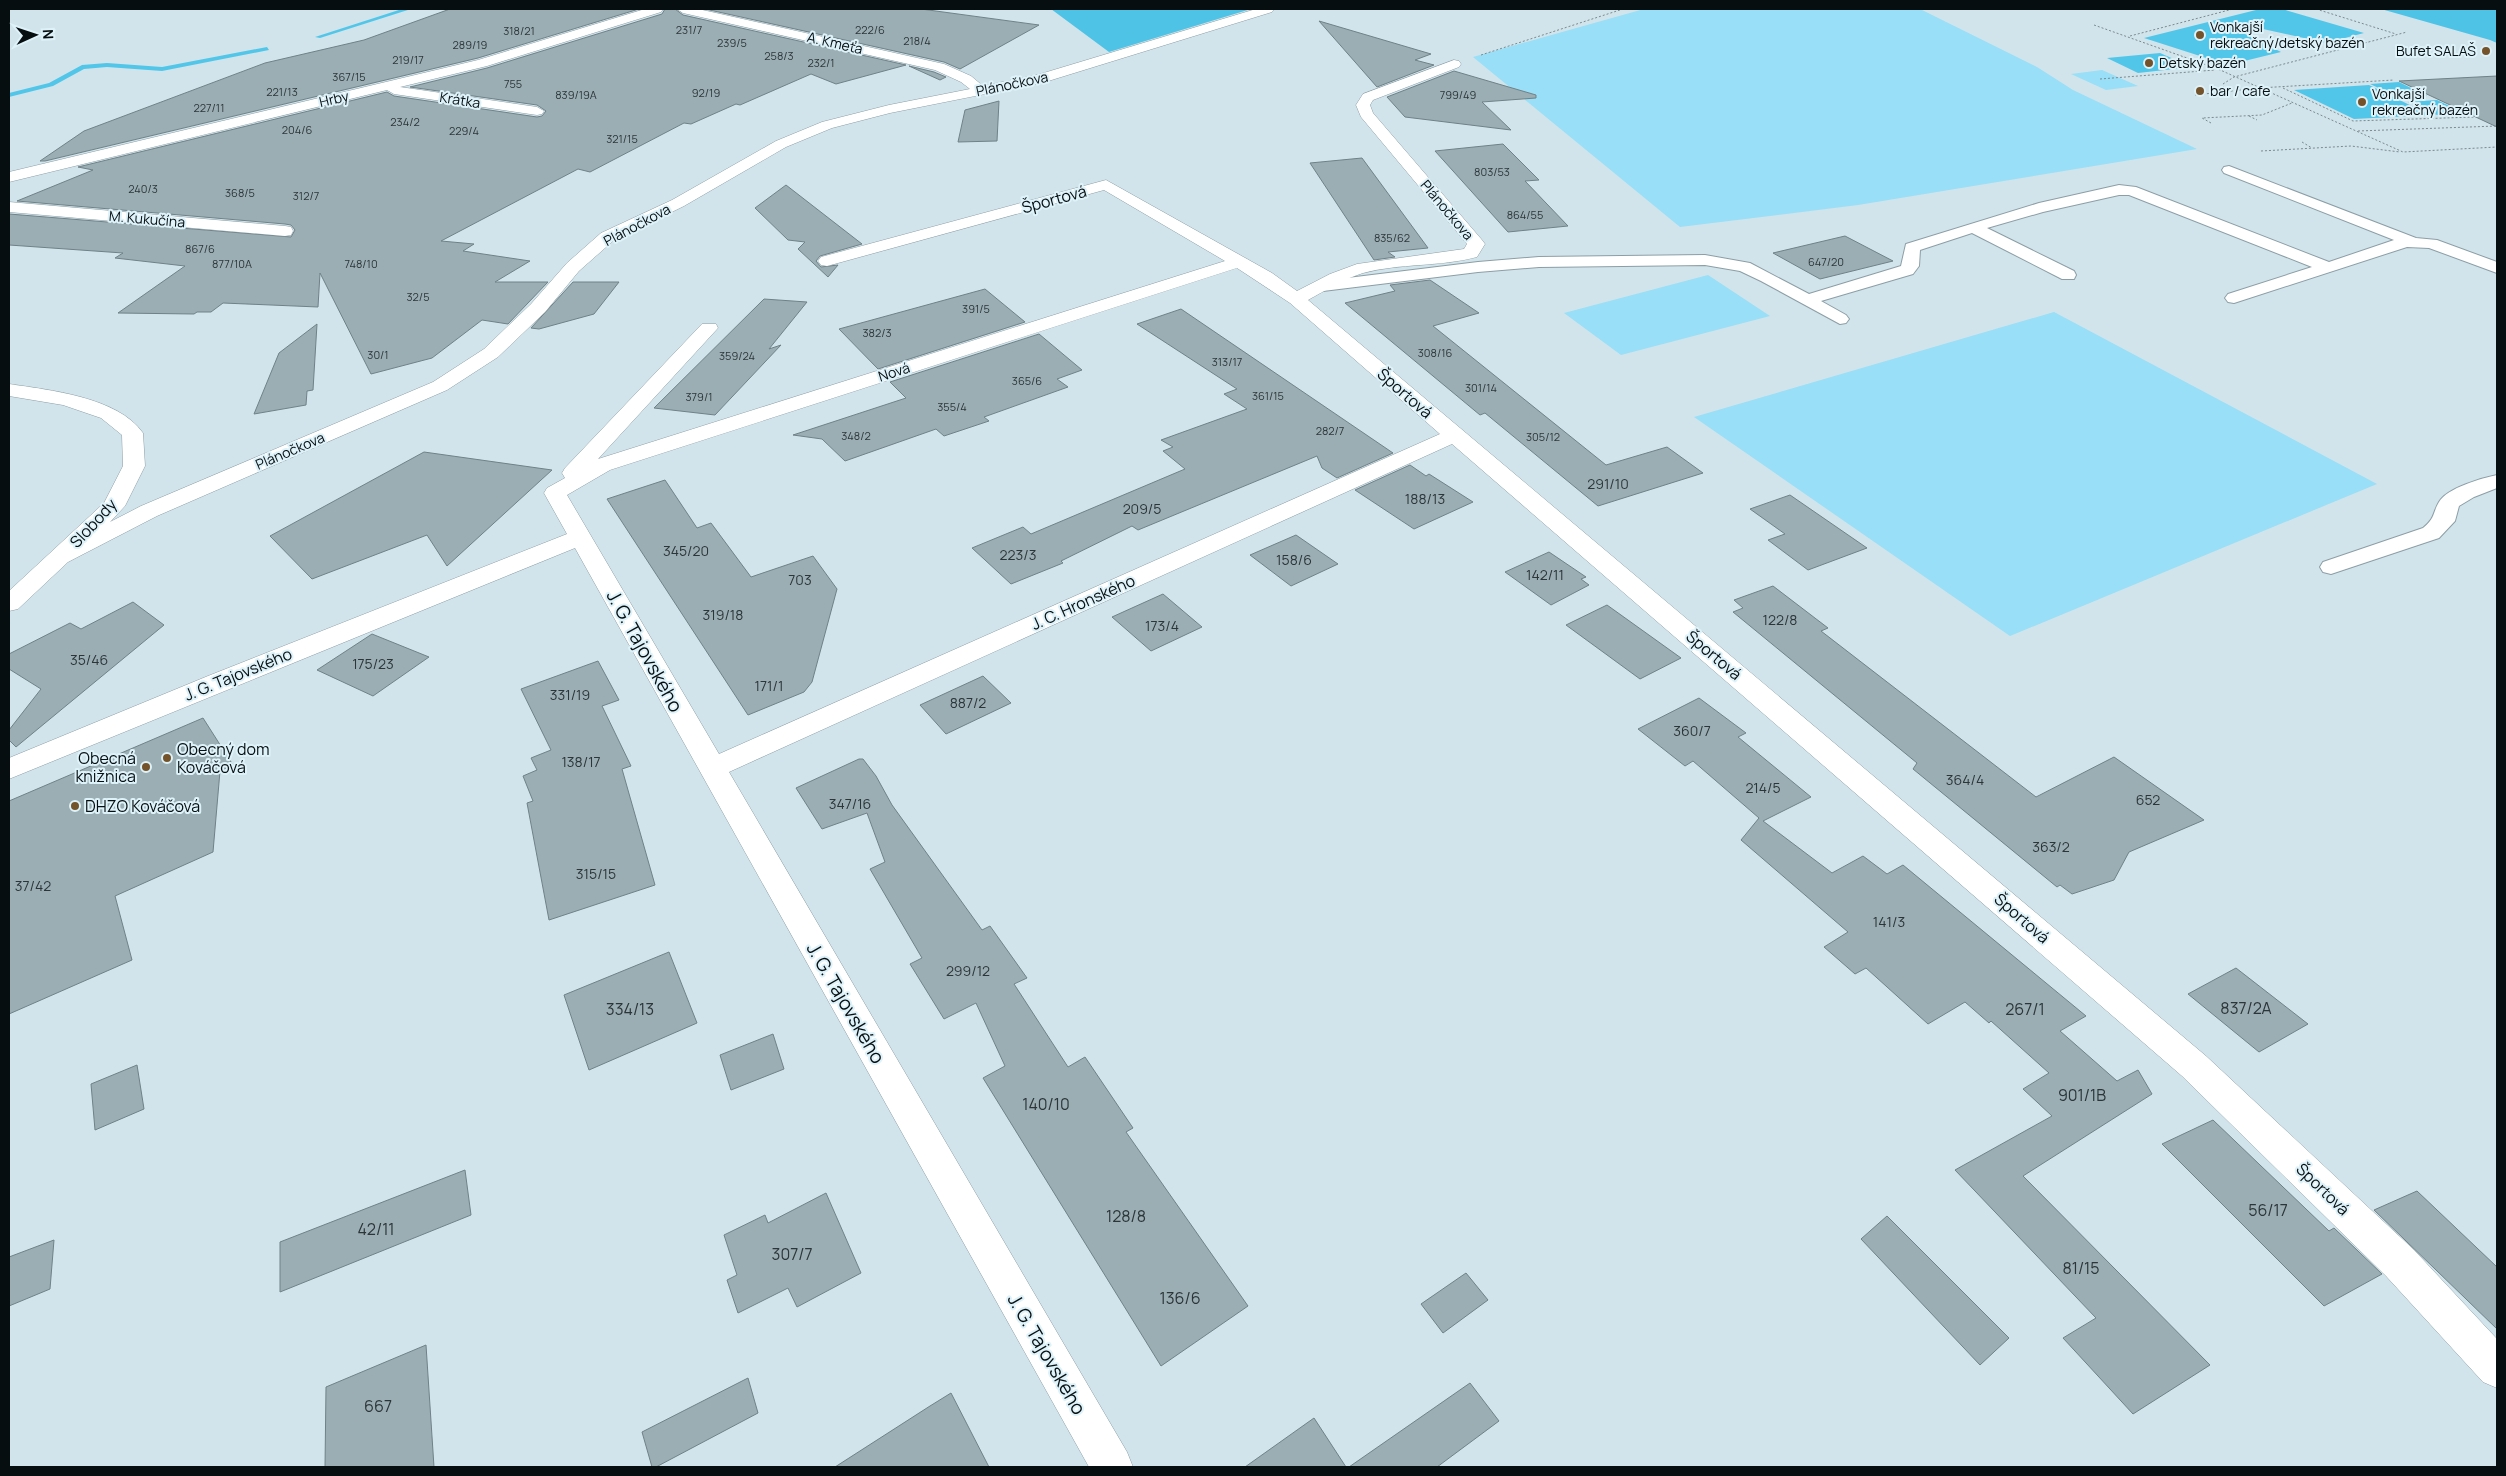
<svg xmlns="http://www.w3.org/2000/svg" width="2506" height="1476" viewBox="0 0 2506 1476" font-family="Manrope,sans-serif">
  <rect width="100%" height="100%" fill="#d1e4eb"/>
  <g fill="#98dff7">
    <path d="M1644,9h276l117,58 36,23 124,59 -339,56 -178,22 -207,-170z"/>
    <path d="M2102,70l36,16 -32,4 -35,-16z"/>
    <path d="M1708,275l62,41 -149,39 -57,-42z"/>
    <path d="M2054,312l323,172 -367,152 -316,-219z"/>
  </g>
  <g fill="#4fc3e5">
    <path d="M1051,9h200l-142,43z"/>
    <path d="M2381,9h116v34l-7,-3z"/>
  </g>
  <g fill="#52c6e8">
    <path d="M2260,9h22l82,24 -38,10 -63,-14 -20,4 38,19 -53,13 -84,-27z"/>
    <path d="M2160,53l32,14 -54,6 -31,-15z"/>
    <path d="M2399,82l28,14 -29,1 -28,-13z"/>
    <path d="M2369,85l61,30 -76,4 -60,-29z"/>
    <path d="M2437,100l29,14 -29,1 -29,-13z"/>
  </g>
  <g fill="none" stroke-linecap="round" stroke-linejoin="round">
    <g fill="#52c6e8" fill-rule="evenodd">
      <path d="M402,9h9l-91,29 -5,-1z"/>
      <path d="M267,47l2,3 -107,21 -55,-4 -23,2 -31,17 -44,11v-4l40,-10 33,-18 25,-2 55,4z"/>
    </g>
  </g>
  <g fill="#9baeb4" stroke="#708288">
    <path d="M450,9h189l-161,49 -433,103h-5l44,-30 181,-68 99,-23z"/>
    <path d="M665,9h10l8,6 223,50 -70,19 -25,-10 -71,31 -4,-1 -45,20 -7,-1 -94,49 -12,-3 -137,72 33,3 -11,7 67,10 -35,21h53l-40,42 -26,-4 -50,38 -61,16 -51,-101 -2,34 -95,-4 -12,9h-14l-3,2 -76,-1 67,-47 -70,-8 8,-5 -114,-8v-31l282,23 4,-7 -4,-5 -6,-1 -268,-23 76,-31 -15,-3 309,-75 7,4 143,21 5,-1 4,-5 -9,-6 -127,-18 77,-19 175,-54z"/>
    <path d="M705,9h216l118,16 -79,44 -16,-7z"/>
    <path d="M1319,21l112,33 -16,6 19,5 -57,22z"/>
    <path d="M909,66l25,6 12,5 -6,3z"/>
    <path d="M1454,71l82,24v3l-54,4 29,28 -106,-13 -18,-20z"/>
    <path d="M2497,76v51l-98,-46z"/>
    <path d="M999,101l-2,40 -39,1 7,-32z"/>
    <path d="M1503,144l36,36 -14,1 43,45 -60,6 -73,-81z"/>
    <path d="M1362,158l66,90 -40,4 7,5 -21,3 -64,-97z"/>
    <path d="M786,185l76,59 -42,12 -4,5 5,6 17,-2 -10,12 -30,-28 7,-7 -17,-2 -33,-32z"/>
    <path d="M1845,236l48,25 -73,18 -47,-26z"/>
    <path d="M1430,280l49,33 -46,13 173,139 61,-18 36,26 -105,33 -113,-93 -5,2 -135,-112 50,-12 -5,-6z"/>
    <path d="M573,282h46l-25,32 -55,15 -8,-1z"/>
    <path d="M985,289l40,33 -147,47 -39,-40z"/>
    <path d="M764,299l43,3 -38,47 12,-4 -66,70 -61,-7z"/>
    <path d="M1181,309l212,144 -56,25 -15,-10 -5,-12 -179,74 -6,-4 -71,35 2,2 -52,21 -39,-36 51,-21 8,7 154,-65 -22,-18 10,-4 -12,-7 86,-31 -23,-15 13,-5 -100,-65z"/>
    <path d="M317,324l-4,66 -6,1 -1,14 -52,9 25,-61z"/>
    <path d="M1039,334l43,36 -25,9 11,8 -84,30 5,4 -45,15 -8,-7 -91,32 -23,-22 -29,-4 113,-37 -16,-16z"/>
    <path d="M424,452l128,18 -105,96 -20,-31 -115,44 -42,-43z"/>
    <path d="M1410,465l16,11 3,-2 44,28 -59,27 -59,-39z"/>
    <path d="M665,480l32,48 14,-5 40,54 62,-21 24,33 -25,93 -8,10 -56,23 -141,-216z"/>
    <path d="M1790,495l77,53 -59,22 -40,-30 17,-6 -35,-25z"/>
    <path d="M1296,535l42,29 -47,22 -41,-31z"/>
    <path d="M1549,552l37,25 -5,2 8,6 -38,20 -46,-33z"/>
    <path d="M1773,586l55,42 -7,3 215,166 78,-40 90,63 -75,32 -15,28 -42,14 -12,-9 -3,2 -144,-118 4,-6 -184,-151 10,-4 -9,-8z"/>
    <path d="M1163,594l39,33 -51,24 -39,-34z"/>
    <path d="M133,602l31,23 -148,122 -7,-7v-10l32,-41 -32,-20v-15l61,-31 11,6z"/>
    <path d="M1607,605l74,53 -41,21 -74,-54z"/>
    <path d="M372,634l57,23 -56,39 -56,-26z"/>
    <path d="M598,661l21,39 -17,6 29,60 -9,3 33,116 -106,35 -22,-117 6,-2 -10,-25 14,-6 -6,-12 20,-8 -30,-61z"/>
    <path d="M983,676l28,27 -65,31 -26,-29z"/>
    <path d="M1699,698l47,35 -8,4 73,60 -48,24 69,52 31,-17 24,18 16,-9 183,151 -26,15 57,50 21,-11 14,24 -129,82 187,189 -77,49 -70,-76 33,-20 -141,-148 97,-54 -29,-27 26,-16 -58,-52 -2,2 -24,-21 -37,22 -62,-56 -11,6 -31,-27 24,-15 -107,-92 18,-22 -66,-57 -8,5 -47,-37z"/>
    <path d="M203,718l30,47 -13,6 -7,81 -98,44 17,64 -123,54v-213z"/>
    <path d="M859,759h4l13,17 16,29 90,125 8,-4 37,52 -13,6 54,83 17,-10 48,71 -7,4 122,174 -87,60 -178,-288 22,-12 -29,-63 -32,16 -34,-55 12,-6 -52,-89 15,-7 -18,-49 -45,16 -26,-41z"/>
    <path d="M669,952l28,71 -108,47 -25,-75z"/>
    <path d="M2236,968l72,56 -49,28 -71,-58z"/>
    <path d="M773,1034l11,35 -53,21 -11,-35z"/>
    <path d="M137,1065l7,44 -49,21 -4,-46z"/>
    <path d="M2213,1120l116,111 5,-3 48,46 -58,32 -162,-162z"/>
    <path d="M465,1170l6,45 -191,77v-50z"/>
    <path d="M2417,1191l80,76v62l-123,-119z"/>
    <path d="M826,1193l35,80 -64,34 -9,-19 -50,25 -11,-33 10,-5 -13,-40 41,-20 3,8z"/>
    <path d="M1887,1216l122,122 -29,27 -119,-126z"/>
    <path d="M54,1240l-4,49 -41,17v-49z"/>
    <path d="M1466,1273l22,27 -45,33 -22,-29z"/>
    <path d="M426,1345l8,122h-109l1,-80z"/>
    <path d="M748,1378l10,35 -102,54h-4l-10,-35z"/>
    <path d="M1470,1383l29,38 -62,46h-88z"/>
    <path d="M951,1393l38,74h-154l95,-61z"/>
    <path d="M1314,1418l32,49h-101z"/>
  </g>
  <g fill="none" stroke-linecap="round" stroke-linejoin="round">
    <defs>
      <g id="service">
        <path d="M2229,166l187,72 21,2 60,22v11l-68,-25 -22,-1 -173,56 -6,-1 -3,-4 3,-4 84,-27 -183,-72h-10l-76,17 -56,16 87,43 2,4 -2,4h-12l-90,-46 -52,17 -1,16 -6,8 -92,27 25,14 3,4 -3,4 -6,1 -79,-43 -21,-10 -35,-6 -166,2 -61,5 -155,19 -6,-1 -3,-4 3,-4 6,-1 155,-19 61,-5 166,-2 45,8 59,31 92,-28 5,-22 133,-41 80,-18 17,2 193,75 65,-22 -170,-67 -2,-3 2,-3z"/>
        <path d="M2497,475v13l-23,9 -15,9 -4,15 -16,17 -108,36 -8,-2 -3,-5 3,-5 100,-34c13,-11 9,-14 16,-26 8,-14 43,-24 58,-27z"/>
      </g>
      <g id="minor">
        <path d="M645,9h18l-2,3 -174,54 -87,21 137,20 7,4 -2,3 -5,1 -143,-21 -7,-4 -378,92v-10l469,-112z"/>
        <path d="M677,9h21l246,55 27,12 12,10 54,-11 219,-66h18l-2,3 -227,70 -155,31 -58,15 -46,19 -102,59 -71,35 -34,30 -34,41 -47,45 -51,33 -290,126 -89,46 -50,47 -9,2v-20l95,-88 19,-37 -1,-31 -21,-17 -38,-13 -54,-9v-12c40,6 109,13 134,49l2,33 -20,40 -15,16 31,-16 292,-124 51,-33 47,-45 36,-41 34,-30 71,-33 104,-59 46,-19 67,-17 81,-16 -9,-7 -26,-12 -252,-57z"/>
        <path d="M1454,60l5,1 2,3 -2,3 -86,33 -3,5 3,8 109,127 3,4 -8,13c-37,10 -77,6 -114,16 -19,6 -37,17 -55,27l898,756 208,194 83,89v49l-14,-6 -97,-106 -204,-200 -730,-632 -723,328 398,680 6,15h-44l-514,-919 -566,231v-21l199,-82 359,-142 -23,-41 3,-5 18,-10 -3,-5 3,-5 137,-144h14l2,4 -120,131 627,-198 -121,-71 -277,76 -6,-1 -3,-4 3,-4 285,-77 166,93 25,18 33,-17 27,-10 107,-15 3,-5 -106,-127 -5,-12 7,-11zM1237,268l53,35 150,131 -721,320 -152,-259 43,-25z"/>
        <path d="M9,202l276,24 6,1 2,4 -2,4 -6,1 -276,-24z"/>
      </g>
    </defs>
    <use href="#service" stroke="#8c9ea5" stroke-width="2"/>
    <use href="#minor" stroke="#8c9ea5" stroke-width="1"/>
    <g stroke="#7c8a8f" stroke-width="1" stroke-dasharray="2 2" stroke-linecap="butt">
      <path d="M2316,9l80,25"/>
      <path d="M2094,25l124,44 185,83 94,-5"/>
      <path d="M2130,36l103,-27"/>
      <path d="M1481,55l142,-46"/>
      <path d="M2100,79l115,-9"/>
      <path d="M2283,88l70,33 122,-4"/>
      <path d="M2224,92l-1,-8 11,-7 173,-45"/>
      <path d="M2195,95l64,-7 135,-8"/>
      <path d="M2249,116l8,4"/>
      <path d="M2211,123l-9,-5 60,-3 30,-12"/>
      <path d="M2358,131l139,-5"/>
      <path d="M2302,142l10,6"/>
      <path d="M2261,151l90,-5 49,6"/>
    </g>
    <use href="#service" fill="#fff" fill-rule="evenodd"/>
    <use href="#minor" fill="#fff" fill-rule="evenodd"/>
  </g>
  <g fill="#74532a" stroke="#def2f9" stroke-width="2">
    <circle cx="2200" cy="35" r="5"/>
    <circle cx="2486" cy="51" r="5"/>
    <circle cx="2149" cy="63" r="5"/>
    <circle cx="2200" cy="91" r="5"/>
    <circle cx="2362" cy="102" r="5"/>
    <circle cx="167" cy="758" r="5"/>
    <circle cx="146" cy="767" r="5"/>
    <circle cx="75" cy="806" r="5"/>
  </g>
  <g text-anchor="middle" stroke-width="4" stroke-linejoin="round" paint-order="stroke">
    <g font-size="11" fill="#2c3639">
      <text x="689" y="34">231/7</text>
      <text x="870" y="34">222/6</text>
      <text x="519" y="35">318/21</text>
      <text x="917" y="45">218/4</text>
      <text x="732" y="47">239/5</text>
      <text x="470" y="49">289/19</text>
      <text x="779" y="60">258/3</text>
      <text x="408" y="64">219/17</text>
      <text x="821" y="67">232/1</text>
      <text x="349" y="81">367/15</text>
      <text x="513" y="88">755</text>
      <text x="282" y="96">221/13</text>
      <text x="706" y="97">92/19</text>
      <text x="576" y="99">839/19A</text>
      <text x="1458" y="99">799/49</text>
      <text x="209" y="112">227/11</text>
      <text x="405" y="126">234/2</text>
      <text x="297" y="134">204/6</text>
      <text x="464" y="135">229/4</text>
      <text x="622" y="143">321/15</text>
      <text x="1492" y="176">803/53</text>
      <text x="143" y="193">240/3</text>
      <text x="240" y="197">368/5</text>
      <text x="306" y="200">312/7</text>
      <text x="1525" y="219">864/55</text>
      <text x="1392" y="242">835/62</text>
      <text x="200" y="253">867/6</text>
      <text x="1826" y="266">647/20</text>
      <text x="232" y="268">877/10A</text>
      <text x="361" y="268">748/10</text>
      <text x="418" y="301">32/5</text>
      <text x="976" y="313">391/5</text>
      <text x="877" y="337">382/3</text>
      <text x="1435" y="357">308/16</text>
      <text x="378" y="359">30/1</text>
      <text x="737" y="360">359/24</text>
      <text x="1227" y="366">313/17</text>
      <text x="1027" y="385">365/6</text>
      <text x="1481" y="392">301/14</text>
      <text x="1268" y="400">361/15</text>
      <text x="699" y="401">379/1</text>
      <text x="952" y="411">355/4</text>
      <text x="1330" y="435">282/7</text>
      <text x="856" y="440">348/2</text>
      <text x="1543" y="441">305/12</text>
    </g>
    <g font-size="14" fill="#070e10" stroke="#def2f9" text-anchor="start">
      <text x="2210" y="32">Vonkajší<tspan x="2210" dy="16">rekreačný/detský bazén</tspan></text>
      <text x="2476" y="56" text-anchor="end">Bufet SALAŠ</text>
      <text x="2159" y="68">Detský bazén</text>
      <text x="2210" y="96">bar / cafe</text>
      <text x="2372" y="99">Vonkajší<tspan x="2372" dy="16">rekreačný bazén</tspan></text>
    </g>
    <g font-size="14" fill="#070e10" stroke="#def2f9">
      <text transform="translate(835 43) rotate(13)" y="5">A. Kmeťa</text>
      <text transform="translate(1012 84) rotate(-12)" y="5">Plánočkova</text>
      <text transform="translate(334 99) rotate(-13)" y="5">Hrby</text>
      <text transform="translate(460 100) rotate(9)" y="5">Krátka</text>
      <text transform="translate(1447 210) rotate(50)" y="5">Plánočkova</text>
      <text transform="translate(147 219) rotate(5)" y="5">M. Kukučína</text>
      <text transform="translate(637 225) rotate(-28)" y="5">Plánočkova</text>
      <text transform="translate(894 372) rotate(-18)" y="5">Nová</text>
      <text transform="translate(290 451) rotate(-23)" y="5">Plánočkova</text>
    </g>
    <g font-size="14" fill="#2c3639">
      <text x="1608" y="489">291/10</text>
      <text x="1425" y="504">188/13</text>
      <text x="1142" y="514">209/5</text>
      <text x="686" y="556">345/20</text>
      <text x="1018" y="560">223/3</text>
      <text x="1294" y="565">158/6</text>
      <text x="1545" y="580">142/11</text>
      <text x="800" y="585">703</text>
      <text x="723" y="620">319/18</text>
      <text x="1780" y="625">122/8</text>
      <text x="1162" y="631">173/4</text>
      <text x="89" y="665">35/46</text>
      <text x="373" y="669">175/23</text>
      <text x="769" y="691">171/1</text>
      <text x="570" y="700">331/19</text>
      <text x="968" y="708">887/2</text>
      <text x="1692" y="736">360/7</text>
      <text x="581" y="767">138/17</text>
      <text x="1965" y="785">364/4</text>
      <text x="1763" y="793">214/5</text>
      <text x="2148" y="805">652</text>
      <text x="850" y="809">347/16</text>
      <text x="2051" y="852">363/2</text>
      <text x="596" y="879">315/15</text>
      <text x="33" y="891">37/42</text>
      <text x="1889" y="927">141/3</text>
      <text x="968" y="976">299/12</text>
    </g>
    <g font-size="16" fill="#070e10" stroke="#def2f9">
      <text transform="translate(1054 199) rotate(-15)" y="6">Športová</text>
      <text transform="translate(1405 393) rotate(41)" y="6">Športová</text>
      <text transform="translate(93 523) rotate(-47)" y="6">Slobody</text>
      <text transform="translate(1083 602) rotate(-24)" y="6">J. C. Hronského</text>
      <text transform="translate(1714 655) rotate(40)" y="6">Športová</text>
      <text transform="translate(238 674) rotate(-22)" y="6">J. G. Tajovského</text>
      <text transform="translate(2022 918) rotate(41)" y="6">Športová</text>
      <text transform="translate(2323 1189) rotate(44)" y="6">Športová</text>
    </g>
    <g font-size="16" fill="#070e10" stroke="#def2f9" text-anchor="start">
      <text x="177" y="755">Obecný dom<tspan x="177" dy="18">Kováčová</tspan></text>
      <text x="136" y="764" text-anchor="end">Obecná<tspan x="136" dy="18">knižnica</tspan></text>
      <text x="85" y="812">DHZO Kováčová</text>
    </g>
    <g font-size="16" fill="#2c3639">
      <text x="2246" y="1014">837/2A</text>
      <text x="630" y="1015">334/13</text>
      <text x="2025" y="1015">267/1</text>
      <text x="2082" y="1101">901/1B</text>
      <text x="1046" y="1110">140/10</text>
      <text x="2268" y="1216">56/17</text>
      <text x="1126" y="1222">128/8</text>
      <text x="376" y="1235">42/11</text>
      <text x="792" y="1260">307/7</text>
      <text x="2081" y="1274">81/15</text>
      <text x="1180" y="1304">136/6</text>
      <text x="378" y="1412">667</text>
    </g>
    <g font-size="19" fill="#070e10" stroke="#def2f9">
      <text transform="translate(645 651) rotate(61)" y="7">J. G. Tajovského</text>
      <text transform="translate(846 1003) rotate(60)" y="7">J. G. Tajovského</text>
      <text transform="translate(1047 1354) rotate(60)" y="7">J. G. Tajovského</text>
    </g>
  </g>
  <rect width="2506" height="1476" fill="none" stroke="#070e10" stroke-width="20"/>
  <g transform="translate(35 35) rotate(87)" stroke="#def2f9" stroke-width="4" paint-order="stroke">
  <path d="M0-4L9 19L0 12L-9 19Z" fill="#070e10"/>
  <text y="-8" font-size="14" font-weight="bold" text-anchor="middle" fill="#070e10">N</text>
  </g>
</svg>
